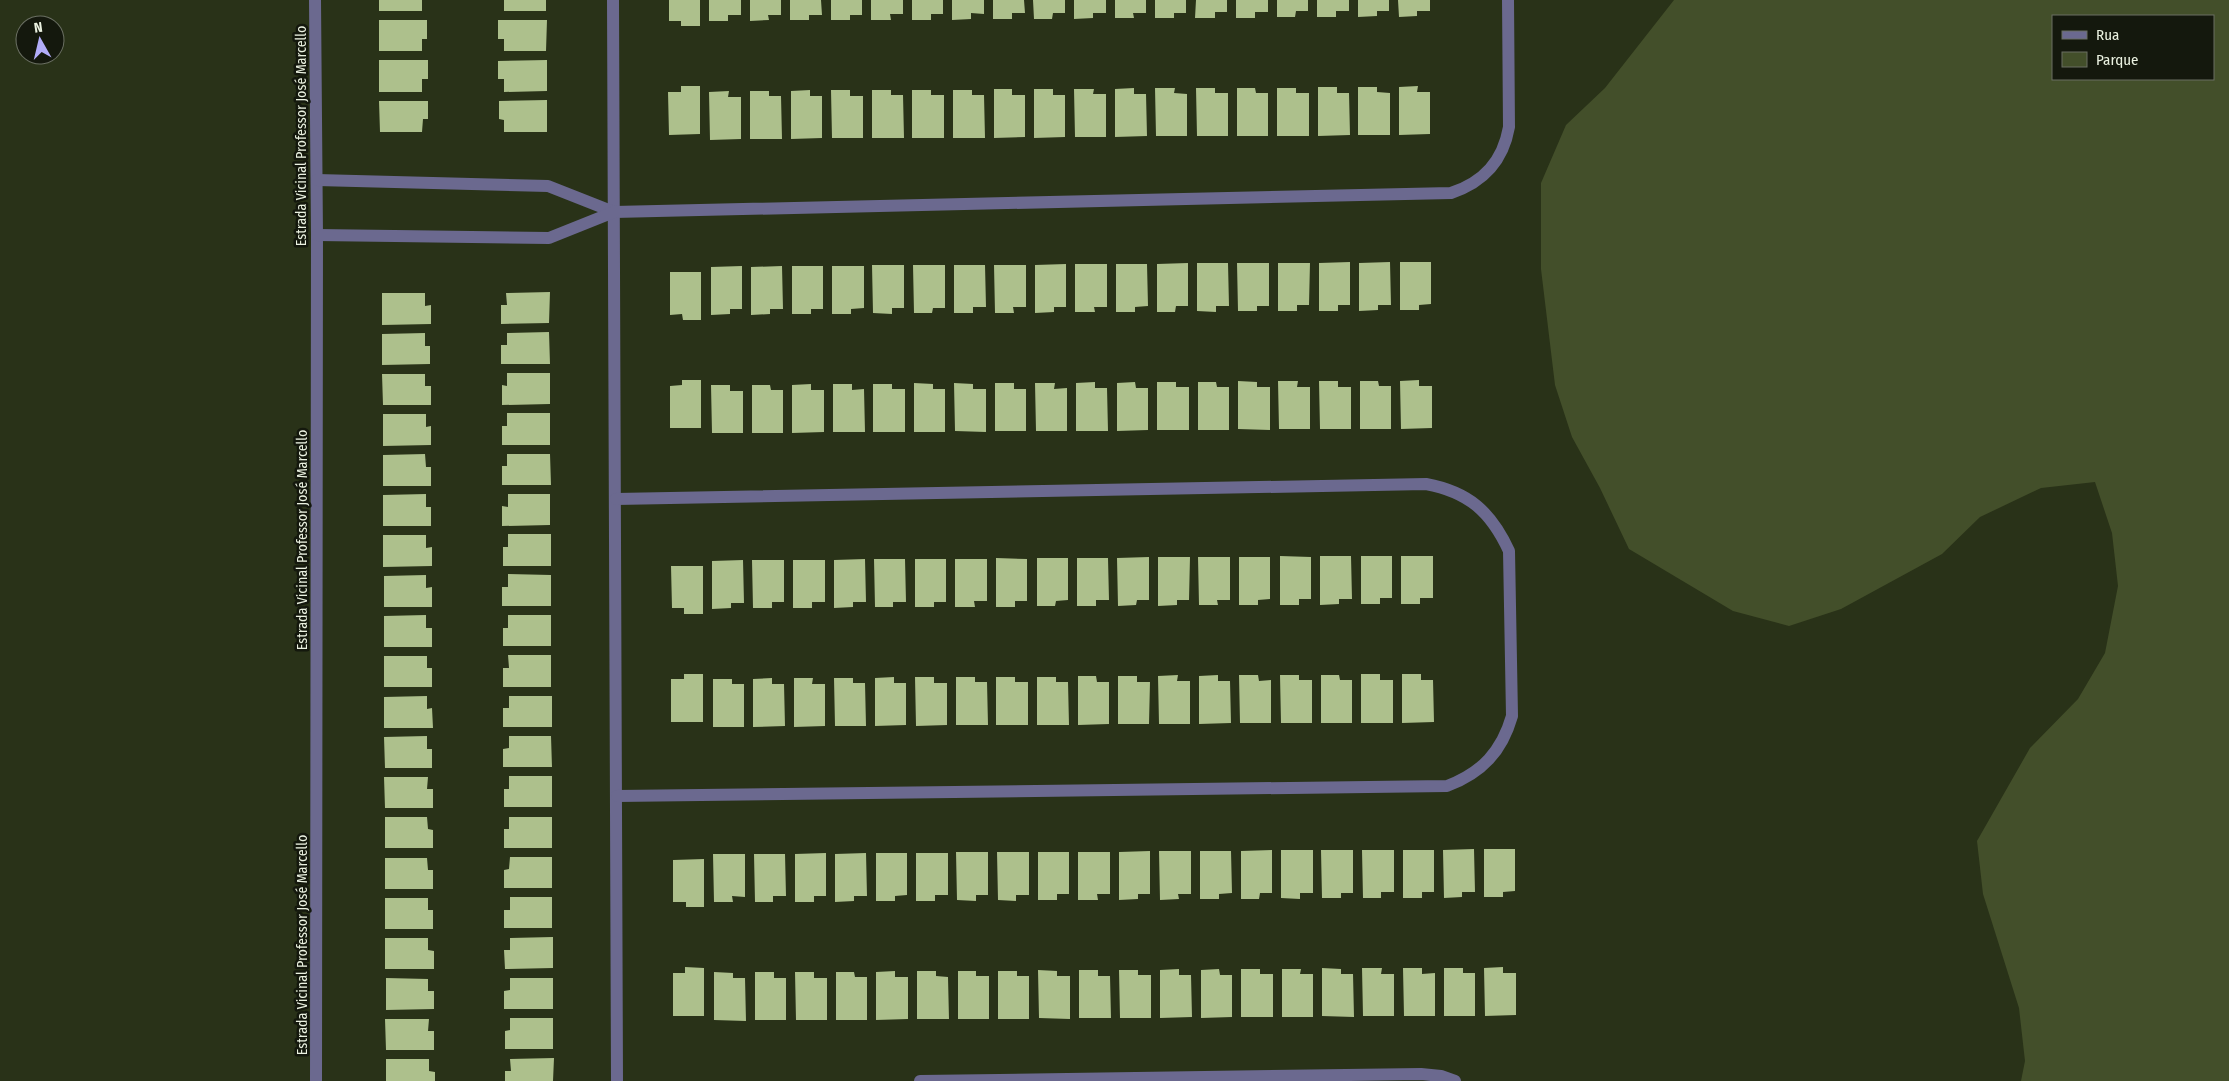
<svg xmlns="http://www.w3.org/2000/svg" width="2229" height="1081" viewBox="0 0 2229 1081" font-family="'Fira Sans Condensed',sans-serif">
  <rect width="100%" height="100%" fill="#293218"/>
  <path fill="#434f2a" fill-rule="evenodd" d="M1674,0h555v1081h-208l4,-20 -6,-53 -36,-114 -6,-53 53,-93 48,-49 27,-46 13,-67 -6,-53 -17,-51 -54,6 -61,29 -38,37 -101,55 -52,17 -56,-15 -104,-62 -29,-61 -28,-51 -17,-52 -14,-116v-86l25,-58 39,-37zM2053,16h160v63h-160z"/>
  <g fill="#adc08c">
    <rect x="379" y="0" width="43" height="11"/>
    <rect x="504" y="0" width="42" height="11"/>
    <path d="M669,0h31v26h-19v-5h-12z"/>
    <path d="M709,0h32v15h-13v6h-19z"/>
    <path d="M750,0h31v15h-13l1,5 -19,1z"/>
    <path d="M790,0h31l1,15h-13v5h-19z"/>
    <path d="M831,0h31v15h-12v5h-19z"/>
    <path d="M871,0h32v14h-13l1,6h-20z"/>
    <path d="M912,0h31v14h-12v6h-19z"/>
    <path d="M952,0h32v14l-13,-1v6l-19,1z"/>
    <path d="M993,0h31l1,13h-13v6h-19z"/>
    <path d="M1033,0h32v13h-12l-1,6h-18z"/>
    <path d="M1074,0h32v13h-13v5l-19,1z"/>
    <path d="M1115,0h31v13h-13l1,5h-19z"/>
    <path d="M1155,0h31v13h-12v5h-19z"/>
    <path d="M1196,0h31v12h-12v6h-20z"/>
    <path d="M1236,0h32v12h-13v6h-19z"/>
    <path d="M1277,0h31v11h-12l-1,6h-18z"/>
    <path d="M1317,0h32v11h-13v6h-19z"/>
    <path d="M1358,0h31v11h-12v5l-19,1z"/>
    <path d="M1398,0h32v11h-13v5l-18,1z"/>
    <path d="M379,20h48v19h-5v12h-43z"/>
    <path d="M498,20h49l-1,31h-42v-12h-6z"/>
    <path d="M379,60h49v19h-6v13h-43z"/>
    <path d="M547,60v31l-43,1v-13h-6v-18z"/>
    <path d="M681,86h19v48l-31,1 -1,-43h13z"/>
    <path d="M1418,86l-1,6h13v42l-31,1v-48z"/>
    <path d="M1318,87h19v6h12l1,42 -32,1z"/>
    <path d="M1358,87h19v5l13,1v42h-32z"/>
    <path d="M1134,88v6h12l1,42 -32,1v-48z"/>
    <path d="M1155,88h20l-1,5 13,1v42h-31z"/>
    <path d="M1196,88h19v5h13v43h-31z"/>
    <path d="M1237,88h18l1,5h12v43h-31z"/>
    <path d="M1277,88h19v5h13v43h-32z"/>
    <path d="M994,89h18v6h13v42l-31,1z"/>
    <path d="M1034,89h19v6h12v42l-31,1z"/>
    <path d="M1074,89h20l-1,5h13v43h-31z"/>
    <path d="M810,90v6h12v42l-31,1v-48z"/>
    <path d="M831,90h19v6h13v42h-31z"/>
    <path d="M872,90h19v5h12l1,43h-32z"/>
    <path d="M912,90h19v5h13v43h-32z"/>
    <path d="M953,90h19v5h12l1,43h-32z"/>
    <path d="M729,91l-1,6h13v42l-31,1 -1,-48z"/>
    <path d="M750,91h19v5h12l1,43h-32z"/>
    <path d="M547,100v32h-43v-12l-5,-1v-18z"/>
    <path d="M379,101h49v18h-5l-1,13h-42z"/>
    <path d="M1350,262v43h-12v6h-19v-48z"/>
    <path d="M1390,262l1,43h-13v5l-19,1v-48z"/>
    <path d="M1400,262h31v42l-12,1v5h-19z"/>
    <path d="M1188,263v43h-12l-1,6h-18v-48z"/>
    <path d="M1197,263h31l1,43h-13v6l-19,-1z"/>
    <path d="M1237,263h32v43h-12v5h-19z"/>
    <path d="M1278,263h32l-1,42h-12v6h-19z"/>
    <path d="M1066,264v43h-12v5l-19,1v-48z"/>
    <path d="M1075,264h32v43h-13l1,5h-20z"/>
    <path d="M1116,264h31l1,42 -13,1v5h-19z"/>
    <path d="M872,265h32v43h-12v6l-19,-1z"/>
    <path d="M913,265h32v43h-12l-1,5h-18z"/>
    <path d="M954,265h31l1,42h-13v6h-19z"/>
    <path d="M994,265h32v42h-13l1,6h-19z"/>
    <path d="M742,266v43h-12v5l-19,1v-48z"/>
    <path d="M782,266l1,43h-13v5l-19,1v-48z"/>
    <path d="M792,266h31v43h-12v5h-19z"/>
    <path d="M832,266h32v42l-13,1v5h-19z"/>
    <path d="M670,272h31v48h-18l-1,-6 -12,1z"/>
    <path d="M550,292l-1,31 -48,1v-19h6l-1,-12z"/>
    <path d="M382,293h43v13l6,-1v19l-49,1z"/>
    <path d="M549,332l1,32h-49v-19h6v-12z"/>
    <path d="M425,333v13h5v18l-48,1v-31z"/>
    <path d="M507,373h43v31l-48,1v-20l5,1z"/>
    <path d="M382,374h43v12h6v19h-48z"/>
    <path d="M682,380h19v48h-31v-42l12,-1z"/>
    <path d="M1419,380v6h13v42l-31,1 -1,-48z"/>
    <path d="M1238,381l19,1v5h13v43l-32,-1z"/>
    <path d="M1278,381h20l-1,6h13v42h-31z"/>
    <path d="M1319,381h19v6h13v42h-31z"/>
    <path d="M1360,381h18l1,5h12v43h-31z"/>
    <path d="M1095,382v6h12l1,43h-32v-48z"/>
    <path d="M1135,382l1,6h12v42l-31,1v-48z"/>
    <path d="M1157,382h19v5h13v43h-32z"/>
    <path d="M1198,382h18l1,5h12v43h-31z"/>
    <path d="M914,383l19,1v5h12v43h-31z"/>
    <path d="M954,383l19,1v5h13v43l-31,-1z"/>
    <path d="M995,383h19v6h12v42h-31z"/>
    <path d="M1035,383h20l-1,6 13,-1v43h-31z"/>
    <path d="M811,384v6h13v42l-32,1v-48z"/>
    <path d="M833,384h19v6l12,-1 1,43h-32z"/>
    <path d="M873,384h19v5h13v43h-32z"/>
    <path d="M711,385h19v6h13v42h-31z"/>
    <path d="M752,385h18l1,5h12v43h-31z"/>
    <path d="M507,413h43v32h-48v-19h5z"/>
    <path d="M383,414h43v13l5,-1v19l-48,1z"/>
    <path d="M425,454l1,13h5v19h-48v-31z"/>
    <path d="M507,454h43l1,31h-49v-19h5z"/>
    <path d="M426,494v13h5v19h-48v-31z"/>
    <path d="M508,494h42v31l-48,1v-20l6,1z"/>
    <path d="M508,534h43v32h-48v-19h5z"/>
    <path d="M383,535h43v13l6,-1v19l-49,1z"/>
    <path d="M1280,556l31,1v42h-12v6h-19z"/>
    <path d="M1320,556h31l1,43h-13v5l-19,1z"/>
    <path d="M1361,556h31v42h-12v6h-19z"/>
    <path d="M1401,556h32v42h-13v6h-19z"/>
    <path d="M1149,557v43h-12l-1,5 -18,1 -1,-48z"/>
    <path d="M1158,557h32l-1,43h-12v5l-19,1z"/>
    <path d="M1198,557h32v43h-13l1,5h-19z"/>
    <path d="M1239,557h31v42l-12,1v5h-19z"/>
    <path d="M996,558l31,1v42h-12v6h-19z"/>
    <path d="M1037,558h31v42l-12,1 -1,5h-18z"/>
    <path d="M1077,558h31l1,42h-13v6h-19z"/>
    <path d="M865,559l1,43h-13v5l-19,1v-48z"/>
    <path d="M874,559h31l1,43h-13v5h-18z"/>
    <path d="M915,559h31v43h-12v5h-19z"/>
    <path d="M955,559h32v42h-13l1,6h-20z"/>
    <path d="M743,560l1,43h-13v5l-19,1v-48z"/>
    <path d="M752,560h32v42h-12v6h-19z"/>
    <path d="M793,560h32v42h-13v6h-19z"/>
    <path d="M671,566h32v48h-19v-6h-12z"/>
    <path d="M508,574l43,1v31h-49v-19h6z"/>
    <path d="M426,575v13l6,-1v20h-48v-31z"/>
    <path d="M426,615v13h6v19h-48v-31z"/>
    <path d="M508,615h43v31h-48v-18h5z"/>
    <path d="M508,655h43v32h-48v-19h6z"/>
    <path d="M384,656h43v12h5v19h-48z"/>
    <path d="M684,674h19v48h-32v-43h13z"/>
    <path d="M1361,674h19v6h13v43h-32z"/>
    <path d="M1402,674h19v6h12l1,42 -32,1z"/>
    <path d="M1178,675l-1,6h13v43h-31l-1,-48z"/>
    <path d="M1218,675v6h12l1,42 -32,1v-48z"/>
    <path d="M1239,675h19l1,6 12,-1v43h-31z"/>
    <path d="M1280,675h19v5h13v43h-31z"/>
    <path d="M1321,675h18l1,5h12v43h-31z"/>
    <path d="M1078,676h18l1,6h12v42l-31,1z"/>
    <path d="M1118,676h19v6h13l-1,42h-31z"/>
    <path d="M894,677v6h12v42l-31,1v-48z"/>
    <path d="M915,677h19v6h13v42l-31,1z"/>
    <path d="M956,677h19v5h12l1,43h-32z"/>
    <path d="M996,677h19v5h13v43h-32z"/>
    <path d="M1037,677h19v5h12l1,43h-32z"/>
    <path d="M772,678v6h12l1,42 -32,1v-48z"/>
    <path d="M794,678h19l-1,6h13v42l-31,1z"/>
    <path d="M834,678h19v5h12l1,43h-31z"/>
    <path d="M713,679h19v5h12v43h-31z"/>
    <path d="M427,696v13l5,-1 1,20h-49v-31z"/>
    <path d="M509,696h43v31h-49v-19h6z"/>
    <path d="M427,736v13h5v19h-47l-1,-31z"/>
    <path d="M509,736h42l1,31h-49v-18l6,-1z"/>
    <path d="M509,776h43v31h-48v-18h5z"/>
    <path d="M384,777h44l-1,12h6v19h-48z"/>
    <path d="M385,817h42l1,12 5,1v18h-48z"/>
    <path d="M509,817h43v31h-48v-19h5z"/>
    <path d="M1474,849l1,43h-13v5l-18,1 -1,-48z"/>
    <path d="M1484,849h31v42l-12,1v5h-19z"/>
    <path d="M1272,850v43h-12l-1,6h-18v-48z"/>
    <path d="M1281,850h32v43h-13v6l-19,-1z"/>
    <path d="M1321,850h32v43h-12v5h-19z"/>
    <path d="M1362,850h32v42h-13v6h-18z"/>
    <path d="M1403,850h31v42h-12v6h-19z"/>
    <path d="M1150,851v43h-12v5l-19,1v-48z"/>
    <path d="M1159,851h32v43h-13l1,5 -19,1z"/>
    <path d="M1200,851h31l1,42 -13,1v5h-19z"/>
    <path d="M956,852h32v43h-12v6l-19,-1z"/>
    <path d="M997,852h32v43h-13v6l-18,-1z"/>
    <path d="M1038,852h31v42h-12v6h-19z"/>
    <path d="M1078,852h32v42h-13l1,6h-20z"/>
    <path d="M826,853v43h-12v6h-19v-48z"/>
    <path d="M866,853l1,43h-13v5l-19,1v-48z"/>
    <path d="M876,853h31v42l-12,1v5h-19z"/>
    <path d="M916,853h32v42h-13v6h-19z"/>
    <path d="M713,854h32v43l-13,-1 1,6h-19z"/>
    <path d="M754,854h31l1,42h-13v6h-18z"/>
    <path d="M510,857h42v31h-48v-18l5,-1z"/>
    <path d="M385,858h42l1,12h5v19h-48z"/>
    <path d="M704,859v48h-18v-5h-13v-42z"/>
    <path d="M510,897h42v31h-48v-18h6z"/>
    <path d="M385,898h43v12h5v19h-48z"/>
    <path d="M553,937v31l-48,1 -1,-19h6v-12z"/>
    <path d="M385,938h43v12l6,1v18h-49z"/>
    <path d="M685,967l19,1v48h-31v-43h12z"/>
    <path d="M1503,967v6h13v42l-31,1 -1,-48z"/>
    <path d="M1322,968l19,1v5h12l1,43 -32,-1z"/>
    <path d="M1362,968h20l-1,6h13v42h-31z"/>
    <path d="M1403,968h19v6l13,-1v43h-31z"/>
    <path d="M1444,968h19v5h12v43h-31z"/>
    <path d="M1179,969v6h12l1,42 -32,1v-48z"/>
    <path d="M1219,969l1,6h12v42l-31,1v-48z"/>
    <path d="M1241,969h19v5h13v43h-32z"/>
    <path d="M1282,969h19l-1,5h13v43h-31z"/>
    <path d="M1038,970l19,1v5h13v43l-31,-1z"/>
    <path d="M1079,970h19v6h12l1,42h-32z"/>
    <path d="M1119,970h19v5h13v43h-31z"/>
    <path d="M895,971v6h13v42l-32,1v-48z"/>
    <path d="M917,971h19v5l12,1 1,42h-32z"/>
    <path d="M958,971h18v5h13v43h-31z"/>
    <path d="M998,971h19v5h12v43h-31z"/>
    <path d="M714,972l19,1v5h12l1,43 -32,-1z"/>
    <path d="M755,972h19v6h12v42h-31z"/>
    <path d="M795,972h19v6h13v42h-31z"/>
    <path d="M836,972h18l1,5h12v43h-31z"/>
    <path d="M386,978l42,1v12h6v18l-48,1z"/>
    <path d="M510,978h43v31h-49v-18l6,-1z"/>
    <path d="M510,1018h43v31h-48v-18l5,-1z"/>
    <path d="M385,1019h44l-1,12h6v19h-48z"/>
    <path d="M554,1058l-1,23h-48v-10h6l-1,-12z"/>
    <path d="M386,1059h43v12l6,1v9h-49z"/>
  </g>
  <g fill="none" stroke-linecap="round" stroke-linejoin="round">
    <g stroke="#6b698f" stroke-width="12">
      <path d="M315,0l2,235 -1,846"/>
      <path d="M613,0l4,1081"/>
      <path d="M317,180l231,6 66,26"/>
      <path d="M317,235l232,3 65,-26 837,-19c33,-11 52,-32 58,-66l-1,-127"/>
      <path d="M616,499l810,-15c43,8 65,28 83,67l3,165c-10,35 -30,57 -65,70l-830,10"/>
      <path d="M920,1081l501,-7 20,2 14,5"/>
    </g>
  </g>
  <g text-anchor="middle" stroke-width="5" stroke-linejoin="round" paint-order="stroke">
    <g font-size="14" fill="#ebf2e1" stroke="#14180d">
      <text transform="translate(301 136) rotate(-90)" y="5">Estrada Vicinal Professor José Marcello</text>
      <text transform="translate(302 540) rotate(-90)" y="5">Estrada Vicinal Professor José Marcello</text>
      <text transform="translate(302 945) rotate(-90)" y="5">Estrada Vicinal Professor José Marcello</text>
    </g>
  </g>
  <rect x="2052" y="15" width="162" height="65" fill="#14180d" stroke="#6a6f62"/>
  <rect x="2062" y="31" width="25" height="8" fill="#6b698f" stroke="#6a6f62"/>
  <text x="2096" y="40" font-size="15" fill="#ebf2e1">Rua</text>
  <rect x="2062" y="52" width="25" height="15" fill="#434f2a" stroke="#6a6f62"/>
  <text x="2096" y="65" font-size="15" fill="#ebf2e1">Parque</text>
  <g transform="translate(40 40) rotate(352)"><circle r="24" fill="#14180d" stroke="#6a6f62"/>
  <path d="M0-4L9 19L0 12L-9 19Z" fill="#b2adf9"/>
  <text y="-8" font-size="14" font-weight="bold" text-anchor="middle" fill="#ebf2e1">N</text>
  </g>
</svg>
